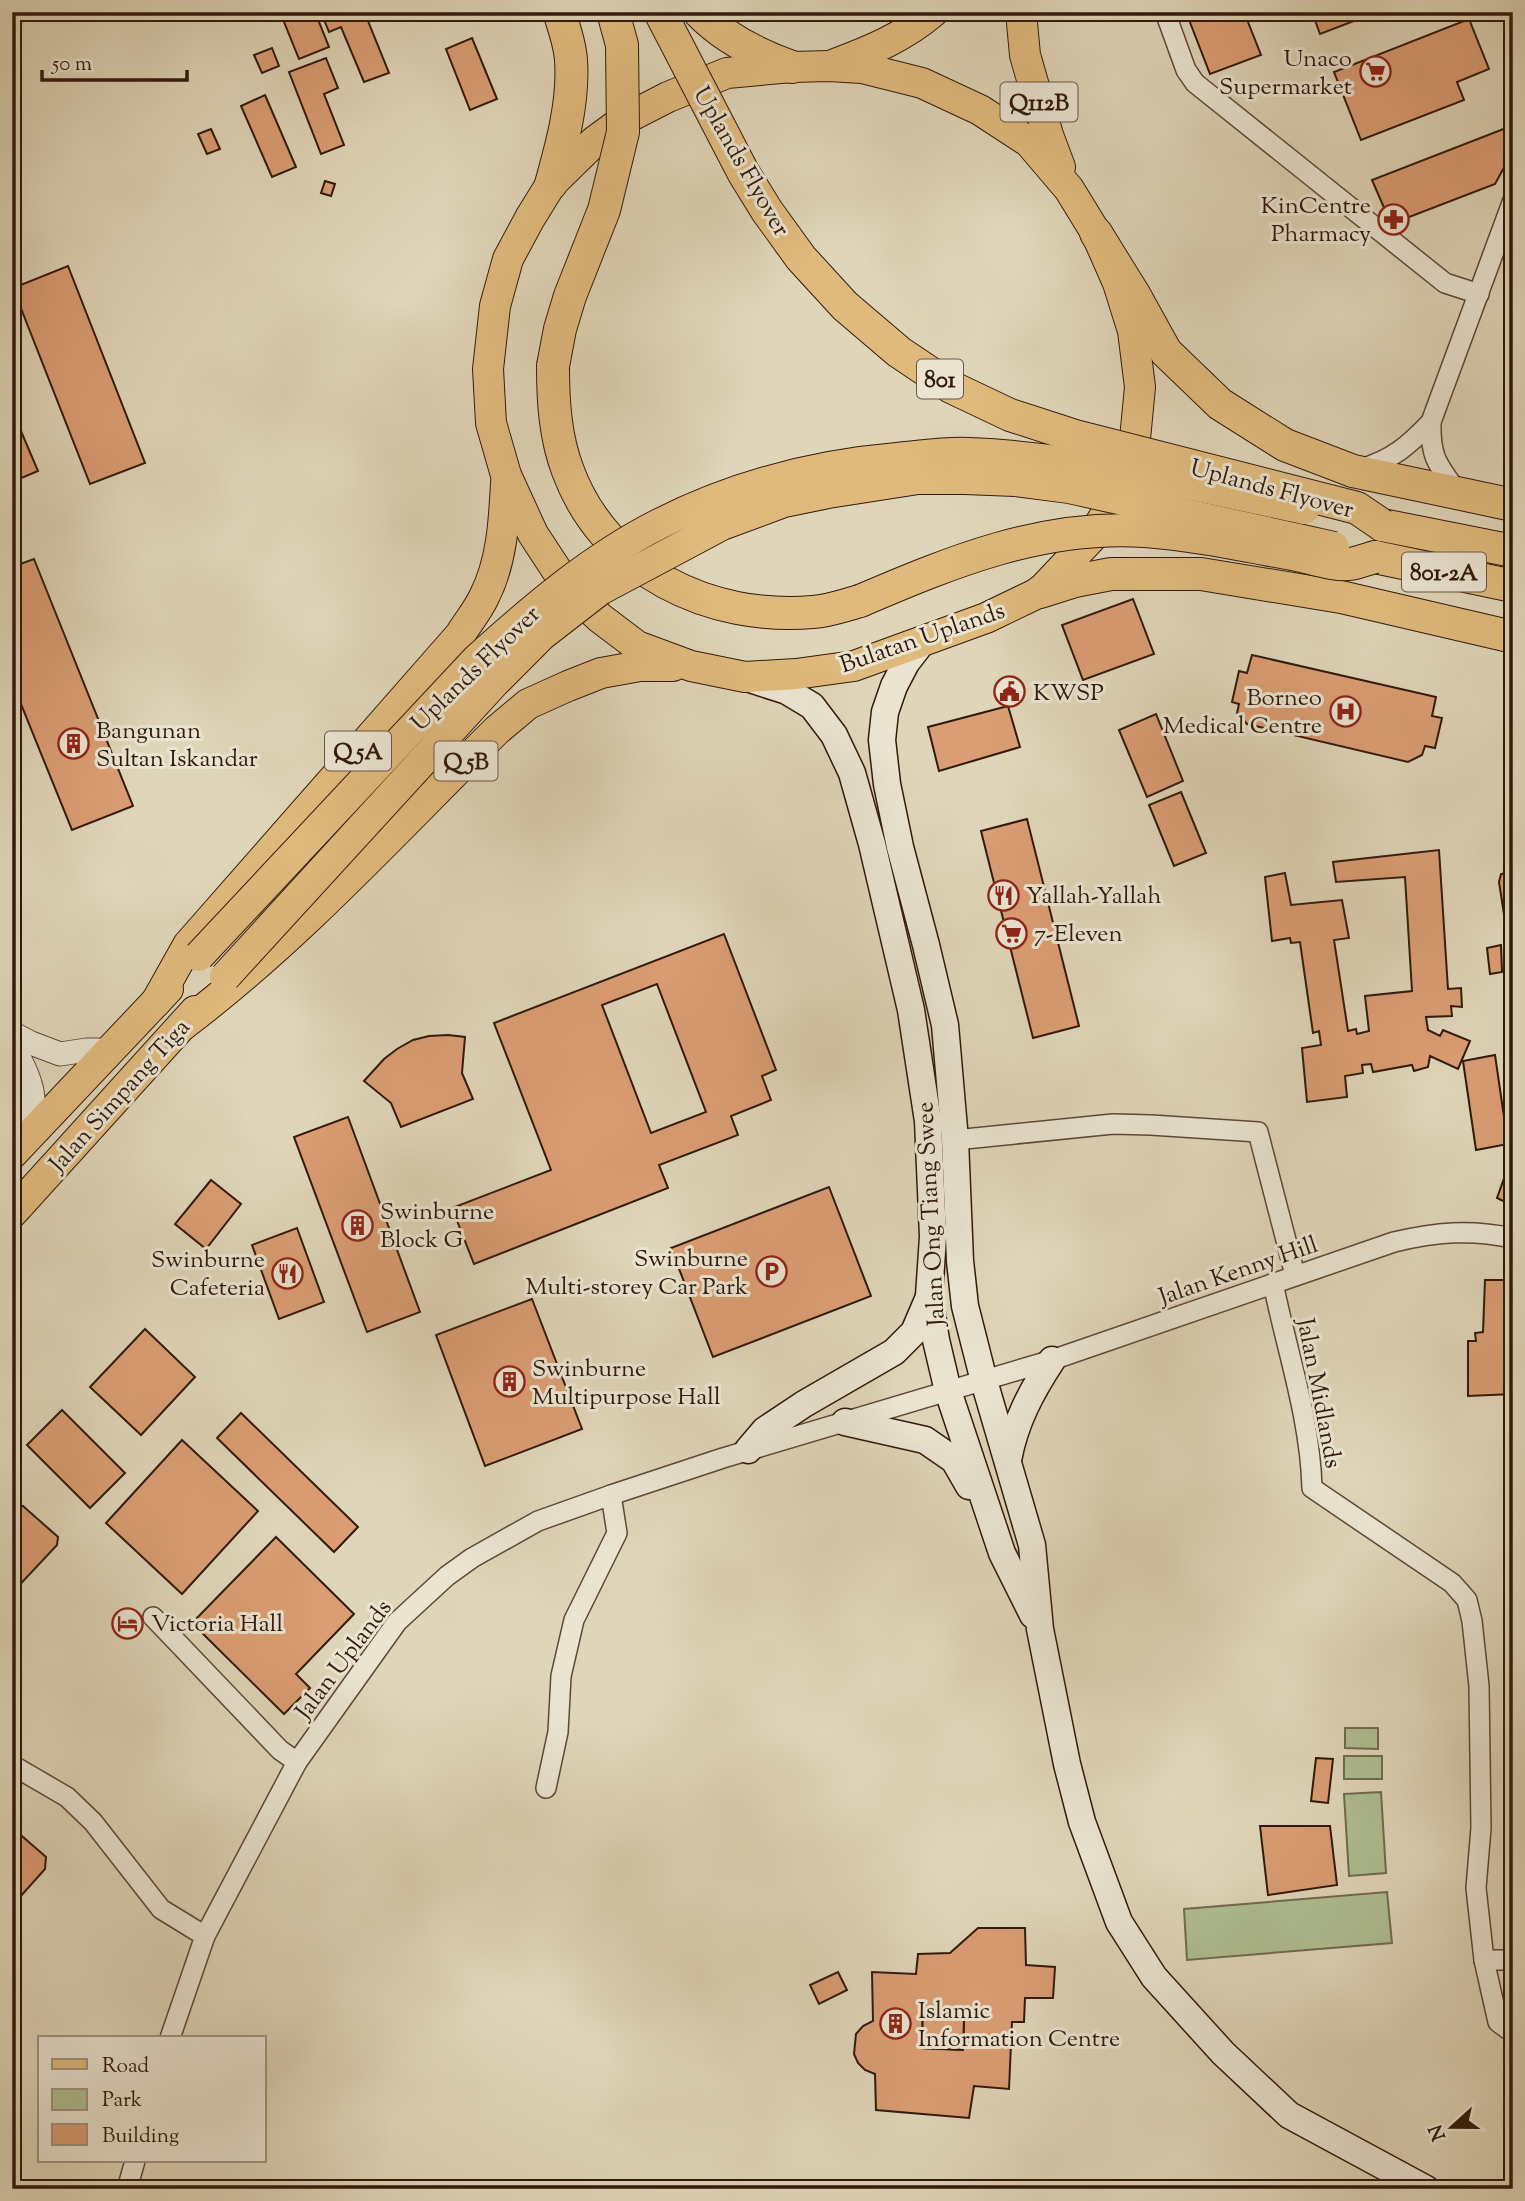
<svg xmlns="http://www.w3.org/2000/svg" width="1525" height="2201" viewBox="0 0 1525 2201" font-family="'Sorts Mill Goudy',serif">
  <rect width="100%" height="100%" fill="#dfd5b8"/>
  <filter id="stains"><feTurbulence type="fractalNoise" baseFrequency=".00286" numOctaves="4"/><feColorMatrix values="0 0 0 0 .2 0 0 0 0 .09 0 0 0 0 .02 0 0 0 .5 -.17"/></filter>
  <radialGradient id="worn" r=".72"><stop offset=".6" stop-color="#630" stop-opacity="0"/><stop offset="1" stop-color="#630" stop-opacity=".3"/></radialGradient>
  <g fill="#aebe92" stroke="#706c4f" stroke-width="2">
    <path d="M1345,1728h33v21l-33,-1z"/>
    <rect x="1344" y="1756" width="38" height="23"/>
    <path d="M1381,1792l5,81 -37,3 -5,-82z"/>
    <path d="M1387,1892l5,51 -205,17 -3,-51z"/>
  </g>
  <g fill="#db9d73" stroke="#31190c" stroke-width="2" fill-rule="evenodd">
    <path d="M280,12h35l14,35 -30,12z"/>
    <path d="M321,12h53l-8,4 23,57 -25,9 -23,-55 -12,5z"/>
    <path d="M1186,12h58l17,43 -51,19z"/>
    <path d="M1312,12h60v2l-52,20z"/>
    <path d="M1469,19l20,50 -32,13 7,18 -103,40 -27,-68z"/>
    <path d="M472,38l25,61 -27,11 -24,-61z"/>
    <path d="M272,48l7,18 -17,7 -8,-18z"/>
    <path d="M326,58l12,30 -14,6 20,51 -23,9 -32,-82z"/>
    <path d="M265,95l31,72 -24,10 -31,-71z"/>
    <path d="M1506,128l7,15v8l-18,33 -104,40 -19,-44z"/>
    <path d="M211,129l9,20 -13,5 -9,-20z"/>
    <path d="M325,181l10,3 -4,12 -10,-3z"/>
    <path d="M68,266l77,197 -55,21 -77,-196z"/>
    <path d="M12,410l26,61 -26,11z"/>
    <path d="M1513,421v32l-9,-2z"/>
    <path d="M34,559l99,247 -61,24 -60,-148v-115z"/>
    <path d="M1133,599l21,55 -71,26 -21,-55z"/>
    <path d="M1252,655l184,42 -4,19 10,2 -7,30 -10,-2 -3,9 -14,7 -161,-38 -10,-11 2,-9 -7,-2 7,-31 8,2z"/>
    <path d="M1008,706l12,41 -81,24 -11,-44z"/>
    <path d="M1156,714l27,67 -36,16 -28,-67z"/>
    <path d="M1509,764h4v46h-2z"/>
    <path d="M1181,792l25,61 -32,13 -25,-61z"/>
    <path d="M1027,819l52,207 -46,12 -52,-207z"/>
    <path d="M1513,845v88l-6,1 -8,-52 2,-8 5,-1 -2,-27z"/>
    <path d="M1439,850l9,139 13,-1 1,19 -11,-1 1,10 -26,1 2,13 12,6 3,-6 27,11 -12,28 -28,-13 -2,11 -14,4 -2,-6 -39,7 -2,-8 -9,1 1,8 -18,3 2,21 -40,5 -5,-54 19,-3 -2,-14 -6,2 -13,-91 -9,1 -1,-5 -18,3 -7,-64 20,-4 6,32 51,-5 7,38 -15,2 14,91 8,-2 1,5 12,-3 -4,-35 47,-5 -7,-114 -69,5 -3,-20z"/>
    <path d="M724,934l52,136 -14,6 9,24 -40,16 7,19 -79,30 9,23 -194,76 -22,-56 99,-38 -57,-147zM657,984l49,128 -55,21 -49,-128z"/>
    <path d="M1501,945l1,27 -12,2 -3,-26z"/>
    <path d="M1513,965v45l-2,1 -7,-45z"/>
    <path d="M448,1035l17,2 -3,36 11,26 -72,28 -10,-24 -27,-22 20,-22 13,-10 16,-9 16,-4z"/>
    <path d="M1495,1055l13,89 -32,6 -13,-89z"/>
    <path d="M348,1117l72,195 -53,20 -73,-195z"/>
    <path d="M1513,1153v53l-16,-8z"/>
    <path d="M211,1180l30,24 -35,45 -31,-25z"/>
    <path d="M829,1187l42,109 -158,61 -42,-109z"/>
    <path d="M297,1228l27,74 -45,17 -27,-74z"/>
    <path d="M1485,1280h28v114l-45,2v-55h8l-1,-8 8,-1z"/>
    <path d="M532,1299l50,130 -97,37 -49,-131z"/>
    <path d="M145,1329l50,48 -54,58 -51,-48z"/>
    <path d="M62,1410l63,63 -35,35 -63,-63z"/>
    <path d="M241,1413l117,114 -24,25 -117,-114z"/>
    <path d="M182,1440l76,71 -76,83 -76,-71z"/>
    <path d="M23,1506l35,31 -1,8 -45,48v-82l4,-4z"/>
    <path d="M276,1537l78,77 -58,60 14,14 -26,26 -92,-91z"/>
    <path d="M1316,1758l17,1 -5,44 -17,-2z"/>
    <path d="M1260,1826h70l7,59 -69,10z"/>
    <path d="M15,1830l31,27 -1,12 -33,37v-75z"/>
    <path d="M978,1928h47l1,37 29,2 -2,31h-28l-1,24h-12l-3,67 -35,-3 -5,32 -93,-8 -1,-36 -10,-4 -7,-7 -4,-9 2,-20 7,-8 10,-5 -1,-49 44,2 2,-20 32,-1zM947,2007l17,13 -1,30 -41,-2 1,-40z"/>
    <path d="M838,1972l9,18 -28,14 -9,-19z"/>
    <path d="M947,2007l17,13 -1,30 -41,-2 1,-40z"/>
  </g>
  <g fill="none" stroke-linecap="round" stroke-linejoin="round">
    <defs>
      <g id="minor">
        <path d="M1165,12l21,58 9,13 250,200 34,11"/>
        <path d="M1361,469c32,-10 47,-23 70,-47"/>
        <path d="M1458,493c-20,-28 -28,-35 -27,-71l82,-222"/>
        <path d="M955,1140l158,-16 38,1 107,7 37,143"/>
        <path d="M1273,1283c14,69 37,134 39,205l140,95 15,17 5,21 7,65 2,142 -5,60 8,72 14,62 15,11"/>
        <path d="M153,1617l127,133 17,12"/>
        <path d="M12,1765l55,32 26,25 68,87 44,27"/>
        <path d="M546,1788l12,-56 3,-56 13,-56 43,-87 -6,-38"/>
        <path d="M1484,1960h29"/>
        <path d="M170,2038l35,-102 92,-174 100,-140 50,-46 25,-18 66,-37 73,-26 112,-37 329,-98 342,-118c42,-10 76,-13 119,-4"/>
        <path d="M127,2189l8,-28"/>
      </g>
      <g id="tertiary">
        <path d="M12,1033l19,10 29,11 27,-4h24"/>
        <path d="M12,1044c18,34 31,58 12,96"/>
      </g>
      <g id="secondary">
        <path d="M923,641l-17,22 -12,23 -9,26 -3,28 5,44 13,63 26,98 19,80 10,115 5,121 5,45 19,75 48,164 8,84 27,135 15,58 37,100 35,55 69,76 66,62 137,74"/>
        <path d="M750,679l37,12 25,15 22,29 18,38 20,71 39,166 17,111 5,116 -4,59 7,44 12,51 54,162 31,62"/>
        <path d="M845,1422l80,18 29,20 15,26"/>
        <path d="M748,1450l17,-20 39,-26 90,-52 20,-20 15,-35"/>
        <path d="M1008,1460c7,-38 23,-68 44,-100"/>
      </g>
      <g id="primary">
        <path d="M1021,12l4,43 23,80 12,32"/>
        <path d="M835,64c37,-14 69,-27 98,-52"/>
        <path d="M829,66l33,2 60,15 58,27 49,32 40,47 27,44 22,50 15,48 7,56 -5,52 -16,53 -27,45 -52,55 -54,26 -132,48 -58,8 -51,3 -54,-11 -54,-20 -37,-28 -31,-29 -36,-55 -27,-59 -15,-52 -3,-54 7,-63 13,-47 22,-41 21,-34 44,-43 30,-22 43,-22 59,-24 65,-6z"/>
        <path d="M156,1002l32,-57 272,-310c8,-13 18,-25 24,-38 18,-35 20,-75 22,-114"/>
        <path d="M183,1025c115,-87 212,-194 314,-295l31,-26 40,-18 33,-13 39,-7h33"/>
        <path d="M12,1154l156,-165"/>
        <path d="M12,1213l183,-202"/>
      </g>
      <g id="trunk">
        <path d="M699,12c26,27 59,43 93,55"/>
        <path d="M551,184c11,-39 23,-83 20,-124 -1,-16 -7,-33 -12,-48"/>
        <path d="M1096,233l39,63 31,56 54,52 65,41 68,26 160,34"/>
        <path d="M553,366c0,35 2,71 15,105 37,100 142,150 245,141 16,-1 32,-7 47,-11"/>
        <path d="M1382,525l131,26"/>
        <path d="M1375,557l138,29"/>
        <path d="M1040,592l35,-11 36,-7h90l140,23 172,40"/>
      </g>
    </defs>
    <use href="#minor" stroke="#5c4837" stroke-width="22"/>
    <use href="#tertiary" stroke="#5c4837" stroke-width="25"/>
    <use href="#secondary" stroke="#31190c" stroke-width="29"/>
    <use href="#primary" stroke="#31190c" stroke-width="32"/>
    <use href="#trunk" stroke="#31190c" stroke-width="34"/>
    <use href="#minor" stroke="#eae4d1" stroke-width="19"/>
    <use href="#tertiary" stroke="#eae4d1" stroke-width="23"/>
    <use href="#secondary" stroke="#eae4d1" stroke-width="26"/>
    <use href="#primary" stroke="#e0ba7c" stroke-width="30"/>
    <use href="#trunk" stroke="#e0ba7c" stroke-width="32"/>
    <defs>
      <g id="primary-bridge">
        <path d="M199,956l278,-297c56,-51 115,-101 182,-135 75,-38 155,-59 238,-66 24,-2 50,-7 74,-5 112,5 223,33 333,56"/>
        <path d="M225,977l269,-294 48,-48 58,-45 122,-65 62,-23 44,-9 90,-14h47l50,2 54,7 265,59"/>
      </g>
      <g id="trunk-bridge">
        <path d="M660,12l83,160 24,39 34,47 44,48 54,46 52,35 59,28 65,21 282,72 25,17"/>
        <path d="M553,366l7,-37 10,-33 34,-86 19,-78 -1,-87 -9,-33"/>
        <path d="M860,601c91,-39 183,-77 285,-70 51,4 102,15 152,24 15,3 39,11 53,9 8,-1 17,-5 25,-7"/>
      </g>
    </defs>
    <use href="#primary-bridge" stroke="#31190c" stroke-width="32" stroke-linecap="butt"/>
    <use href="#trunk-bridge" stroke="#31190c" stroke-width="34" stroke-linecap="butt"/>
    <use href="#primary-bridge" stroke="#e0ba7c" stroke-width="30"/>
    <use href="#trunk-bridge" stroke="#e0ba7c" stroke-width="32"/>
  </g>
  <defs>
    <symbol id="supermarket-ring" viewBox="-11 -11 22 22"><circle r="9.5" fill="#eae4d1" stroke="#8f2418" stroke-width="1.5"/><path d="M-6-5.5h2.5l.6 2H6L4.5 2H-2.5L-4.4-4H-6ZM-1.5 3.2a1.3 1.3 0 1 0 .1 0ZM3 3.2a1.3 1.3 0 1 0 .1 0Z" fill="#8f2418"/></symbol>
    <symbol id="pharmacy-ring" viewBox="-11 -11 22 22"><circle r="9.5" fill="#eae4d1" stroke="#8f2418" stroke-width="1.5"/><path d="M-2-6h4v4h4v4h-4v4h-4v-4h-4v-4h4Z" fill="#8f2418"/></symbol>
    <symbol id="civic-ring" viewBox="-11 -11 22 22"><circle r="9.5" fill="#eae4d1" stroke="#8f2418" stroke-width="1.5"/><path d="M-.6-6.5H3V-4.5H.6V-3L4-1V1h2V6H-6V1h2V-1L-.6-3ZM-1.2 2.5V6h2.4V2.5Z" fill="#8f2418"/></symbol>
    <symbol id="hospital-ring" viewBox="-11 -11 22 22"><circle r="9.5" fill="#eae4d1" stroke="#8f2418" stroke-width="1.5"/><path d="M-5-5h3v3.5h4V-5h3V5h-3V1.5h-4V5h-3Z" fill="#8f2418"/></symbol>
    <symbol id="building-ring" viewBox="-11 -11 22 22"><circle r="9.5" fill="#eae4d1" stroke="#8f2418" stroke-width="1.5"/><path d="M-4-6H4V6H1V3H-1V6H-4ZM-2.5-4.3h1.7v1.8h-1.7ZM.8-4.3h1.7v1.8H.8ZM-2.5-1h1.7V.8h-1.7ZM.8-1h1.7V.8H.8Z" fill="#8f2418"/></symbol>
    <symbol id="restaurant-ring" viewBox="-11 -11 22 22"><circle r="9.5" fill="#eae4d1" stroke="#8f2418" stroke-width="1.5"/><path d="M-5-6h1v4h1v-4h1v4h1v-4h1v5L-1.5 .5V6h-2V.5L-5-1ZM5-6V6H3V1.5H1.5Q1.5-4 5-6Z" fill="#8f2418"/></symbol>
    <symbol id="parking-ring" viewBox="-11 -11 22 22"><circle r="9.5" fill="#eae4d1" stroke="#8f2418" stroke-width="1.5"/><path d="M-3.5-5.5H1a3.5 3.5 0 0 1 0 7H-1V5.5H-3.5ZM-1-3.4V-.6H.8a1.4 1.4 0 0 0 0-2.8Z" fill="#8f2418"/></symbol>
    <symbol id="hotel-ring" viewBox="-11 -11 22 22"><circle r="9.5" fill="#eae4d1" stroke="#8f2418" stroke-width="1.5"/><path d="M-6-4.5h1.5V1H6V5H4.5V3h-9V5H-6ZM-4 0a1.8 1.8 0 1 1 3.6 0ZM.5 0V-2.5h3Q6-2.5 6 0Z" fill="#8f2418"/></symbol>
  </defs>
  <g fill-rule="evenodd">
    <use href="#supermarket-ring" x="1358" y="54" width="35" height="35"/>
    <use href="#pharmacy-ring" x="1376" y="202" width="35" height="35"/>
    <use href="#civic-ring" x="992" y="674" width="35" height="35"/>
    <use href="#hospital-ring" x="1328" y="694" width="35" height="35"/>
    <use href="#building-ring" x="56" y="726" width="35" height="35"/>
    <use href="#restaurant-ring" x="986" y="878" width="35" height="35"/>
    <use href="#supermarket-ring" x="994" y="916" width="35" height="35"/>
    <use href="#building-ring" x="340" y="1208" width="35" height="35"/>
    <use href="#parking-ring" x="754" y="1254" width="35" height="35"/>
    <use href="#restaurant-ring" x="270" y="1256" width="35" height="35"/>
    <use href="#building-ring" x="492" y="1364" width="35" height="35"/>
    <use href="#hotel-ring" x="110" y="1606" width="35" height="35"/>
    <use href="#building-ring" x="878" y="2006" width="35" height="35"/>
  </g>
  <g text-anchor="middle" stroke-width="6" stroke-linejoin="round" paint-order="stroke">
    <g fill="#eae4d1" stroke="#685647" stroke-width="2">
      <rect x="1000.5" y="82.5" width="77" height="39" rx="5"/>
      <rect x="917" y="359.5" width="46" height="39" rx="5"/>
      <rect x="1402" y="552.5" width="84" height="39" rx="5"/>
      <rect x="325" y="731.5" width="66" height="39" rx="5"/>
      <rect x="434.5" y="741.5" width="63" height="39" rx="5"/>
    </g>
    <g font-size="23" font-weight="bold" fill="#31190c">
      <text x="1039" y="110">Q112B</text>
      <text x="940" y="387">801</text>
      <text x="1444" y="580">801-2A</text>
      <text x="358" y="759">Q5A</text>
      <text x="466" y="769">Q5B</text>
    </g>
    <g font-size="24" fill="#31190c" stroke="#eae4d1" text-anchor="start">
      <text x="1352" y="66" text-anchor="end">Unaco<tspan x="1352" dy="28">Supermarket</tspan></text>
      <text x="1371" y="213" text-anchor="end">KinCentre<tspan x="1371" dy="28">Pharmacy</tspan></text>
      <text x="1033" y="700">KWSP</text>
      <text x="1322" y="705" text-anchor="end">Borneo<tspan x="1322" dy="28">Medical Centre</tspan></text>
      <text x="96" y="738">Bangunan<tspan x="96" dy="28">Sultan Iskandar</tspan></text>
      <text x="1026" y="903">Yallah-Yallah</text>
      <text x="1034" y="941">7-Eleven</text>
      <text x="380" y="1219">Swinburne<tspan x="380" dy="28">Block G</tspan></text>
      <text x="748" y="1266" text-anchor="end">Swinburne<tspan x="748" dy="28">Multi-storey Car Park</tspan></text>
      <text x="265" y="1267" text-anchor="end">Swinburne<tspan x="265" dy="28">Cafeteria</tspan></text>
      <text x="532" y="1376">Swinburne<tspan x="532" dy="28">Multipurpose Hall</tspan></text>
      <text x="151" y="1631">Victoria Hall</text>
      <text x="918" y="2018">Islamic<tspan x="918" dy="28">Information Centre</tspan></text>
    </g>
    <g font-size="24" fill="#31190c" stroke="#eae4d1">
      <text transform="translate(742 161) rotate(60)" y="8">Uplands Flyover</text>
      <text transform="translate(1272 488) rotate(15)" y="8">Uplands Flyover</text>
      <text transform="translate(922 637) rotate(-19)" y="8">Bulatan Uplands</text>
      <text transform="translate(475 668) rotate(-44)" y="8">Uplands Flyover</text>
      <text transform="translate(119 1095) rotate(-48)" y="8">Jalan Simpang Tiga</text>
      <text transform="translate(930 1214) rotate(-93)" y="8">Jalan Ong Tiang Swee</text>
      <text transform="translate(1238 1270) rotate(-19)" y="8">Jalan Kenny Hill</text>
      <text transform="translate(1320 1393) rotate(79)" y="8">Jalan Midlands</text>
      <text transform="translate(343 1659) rotate(-53)" y="8">Jalan Uplands</text>
    </g>
  </g>
  <rect width="1525" height="2201" fill="none" stroke="#dfd5b8" stroke-width="42"/>
  <rect x="14" y="14" width="1497" height="2173" fill="none" stroke="#31190c" stroke-width="3.5"/>
  <rect x="21" y="21" width="1483" height="2159" fill="none" stroke="#31190c" stroke-width="2"/>
  <rect x="38" y="2036" width="228" height="126" fill="#eae4d1" stroke="#a09382" stroke-width="2"/>
  <rect x="52" y="2059" width="35" height="10" fill="#e0ba7c" stroke="#a09382" stroke-width="2"/>
  <text x="102" y="2072" font-size="21" fill="#31190c">Road</text>
  <rect x="52" y="2089" width="35" height="21" fill="#aebe92" stroke="#a09382" stroke-width="2"/>
  <text x="102" y="2106" font-size="21" fill="#31190c">Park</text>
  <rect x="52" y="2124" width="35" height="21" fill="#db9d73" stroke="#a09382" stroke-width="2"/>
  <text x="102" y="2142" font-size="21" fill="#31190c">Building</text>
  <g transform="translate(1452 2127) rotate(249)" stroke="#eae4d1" stroke-width="5" paint-order="stroke">
  <path d="M0-5L12 26L0 18L-12 26Z" fill="#31190c"/>
  <text y="-10" font-size="19" font-weight="bold" text-anchor="middle" fill="#31190c">N</text>
  </g>
  <path d="M42 70v10h145v-10" fill="none" stroke="#31190c" stroke-width="3.5"/>
  <text x="52" y="70" font-size="21" fill="#31190c" stroke="#eae4d1" stroke-width="5" paint-order="stroke">50 m</text>
  <rect width="100%" height="100%" filter="url(#stains)"/>
  <rect width="100%" height="100%" fill="url(#worn)"/>
</svg>
